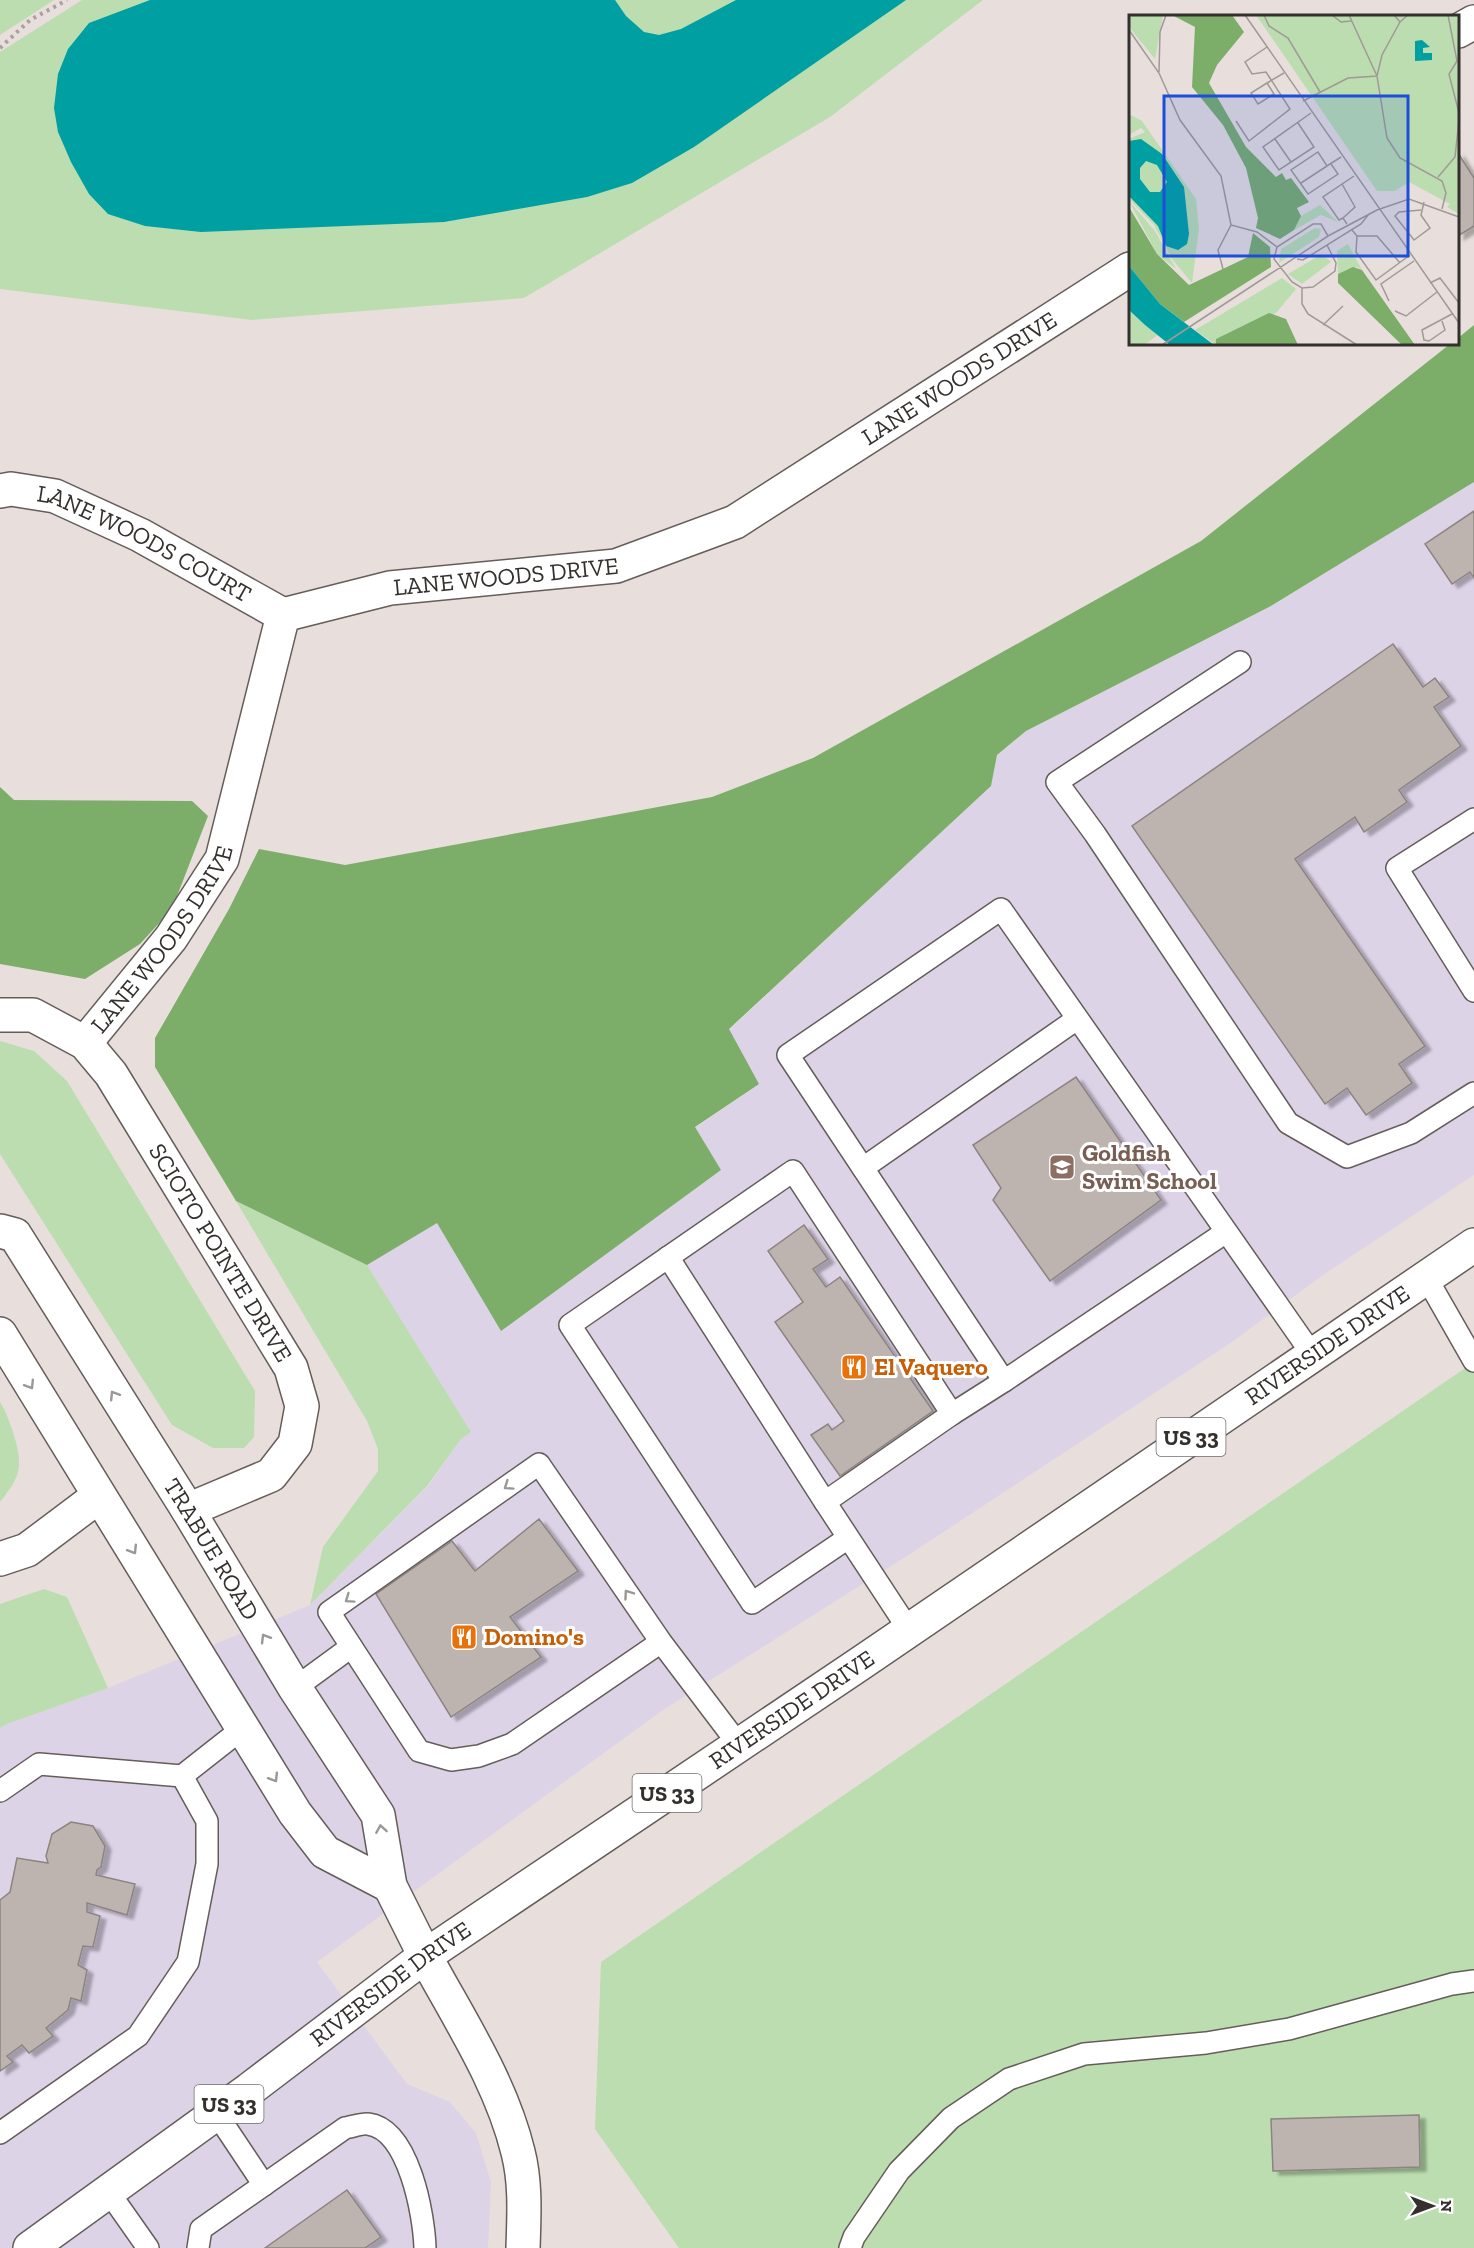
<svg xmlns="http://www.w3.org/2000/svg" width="1474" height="2248" viewBox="0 0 1474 2248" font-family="'Zilla Slab',serif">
  <defs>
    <filter id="shadow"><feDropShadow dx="6" dy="4" stdDeviation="1.5" flood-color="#0004"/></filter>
  </defs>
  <rect width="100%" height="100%" fill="#e8dfdc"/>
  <path fill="#ddd3e7" d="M1474,482v693l-151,100 -91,67 -325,214 -244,154 -346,252 90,122 43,18 26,31 15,49 -3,66h-488v-520l7,-4 101,-36 202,-83 118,-119 33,-47 9,-8 -103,-166 70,-43 64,108 220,-160 -26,-42 64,-44 -30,-54 262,-244 6,-31 29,-24 243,-124z"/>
  <g fill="#bbddaf">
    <path d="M0,0h54l-54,35z"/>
    <path d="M82,0h901l-153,117 -306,181 -272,22 -252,-31v-237z"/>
    <path d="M0,1041l34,10 33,30 188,310 -1,46 -10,11h-31l-41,-23 -172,-271z"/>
    <path d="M236,1201l131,64 104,167 -10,7 -34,47 -117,119 13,-58 55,-76v-22l-11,-28z"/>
    <path d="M1474,1362v886h-795l-84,-119 6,-167z"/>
    <path d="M0,1402c6,9 9,19 13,30 10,33 9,43 -13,70z"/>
    <path d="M44,1589l23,8 41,91 -101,36 -7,4v-124z"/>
  </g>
  <g fill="#7cae6a">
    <path d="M1474,325v157l-205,125 -243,124 -29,24 -6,31 -262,243 30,55 -64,43 26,43 -220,161 -64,-108 -70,42 -131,-64 -81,-134v-29l74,-129 30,-60 86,16 367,-68 101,-39 388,-217 249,-197h8v-6z"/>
    <path d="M0,787l14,13 178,1 16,15 -36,93 -32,35 -55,35 -85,-15z"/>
  </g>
  <path fill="#009fa2" d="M150,0h465l11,16 18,16 15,3 22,-6 55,-29h170l-212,147 -62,36 -45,14 -143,25 -243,10 -56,-6 -37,-12 -19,-20 -18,-32 -13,-30 -4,-24 4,-34 10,-25 21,-26z"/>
  <g fill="#bdb4b0" stroke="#8c8480" stroke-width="1.5" filter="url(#shadow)">
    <path d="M1458,153l16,25v48l-16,10z"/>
    <path d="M1474,511v67l-4,-6 -18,12 -27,-40z"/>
    <path d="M1393,644l30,43 12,-9 14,19 -15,10 27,39 -62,44 8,12 -43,30 -9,-15 -60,42 130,187 -26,18 13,19 -46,32 -19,-27 -22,16 -193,-278z"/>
    <path d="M1076,1077l85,123 -111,81 -57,-81 8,-12 -28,-43z"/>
    <path d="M804,1225l24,34 -15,10 13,18 14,-10 93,134 -93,65 -29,-41 17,-11 4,6 12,-9 -69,-99 28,-20 -35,-51z"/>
    <path d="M539,1519l39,52 -68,46 31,40 -90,60 -75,-123 76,-53 23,30z"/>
    <path d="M71,1822l22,4 12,20 -4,21 -4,3 -1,5 39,9 -8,31 -40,-12v9l13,4 -7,31 -10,-1 -5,19 9,5 -6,31 -10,-3 -3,12 -22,18 7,8 -24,17 -7,-8 -15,11 6,6 -13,9v-171l10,-8 7,-34 31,5 -2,-7 6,-22z"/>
    <path d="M1419,2115l1,52 -147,4 -2,-52z"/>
    <path d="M347,2190l34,47 -16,11h-100z"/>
  </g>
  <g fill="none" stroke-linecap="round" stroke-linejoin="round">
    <defs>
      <g id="service">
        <path d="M1240,662l-183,120 38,52 193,289 59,34 64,-24 63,-40"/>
        <path d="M1474,819l-77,49 77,123"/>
        <path d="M863,1168l214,-149"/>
        <path d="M1226,1232l-222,149 -216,-326 213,-146 311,445"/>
        <path d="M668,1257l157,245"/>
        <path d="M1426,1277l48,84"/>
        <path d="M952,1414l52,-33"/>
        <path d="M848,1538l-96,65 -182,-278 223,-154 159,243 -127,88 84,128"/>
        <path d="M661,1642l-149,102 -33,12 -28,4 -32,-9 -90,-139 210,-148 122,178 78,103"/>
        <path d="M295,1688l56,-41"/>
        <path d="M0,1791l39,-27 143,12 61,-48"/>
        <path d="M216,2113l48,72"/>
        <path d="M0,2133l138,-97 50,-74 19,-98v-43l-25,-45"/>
        <path d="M108,2191l40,57"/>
        <path d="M198,2248l3,-19 144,-101c7,-1 17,-5 23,-4 41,5 56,91 57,124"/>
        <path d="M850,2248l4,-11 45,-66 52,-53 58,-39 75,-25 122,-11 83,-14 163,-45 22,-3"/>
      </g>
      <g id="minor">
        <path d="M1458,31l16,-9"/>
        <path id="s1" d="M0,491l11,-2 44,7 85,39 143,80"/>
        <path id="s2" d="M0,1015h33l52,28 26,31 180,294 11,38 -7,38 -24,31 -83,35"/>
        <path id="s3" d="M85,1043l86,-105 51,-79 61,-244 107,-27 226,-22 119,-44 395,-253"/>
        <path d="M0,1559l27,-9 72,-54"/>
      </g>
      <path id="tertiary" d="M425,1956c34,63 76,126 93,196 8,31 6,64 5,96"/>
      <g id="secondary">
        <path id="s4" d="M0,1231l15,4 173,275 107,178 83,127 12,71 35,70"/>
        <path d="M0,1334l295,479 30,39 65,34"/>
      </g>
      <g id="primary">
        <path id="s5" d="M30,2248l220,-159 175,-133 436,-293 613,-418"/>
      </g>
    </defs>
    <use href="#service" stroke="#655d5a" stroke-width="24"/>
    <use href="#minor" stroke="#655d5a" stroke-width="36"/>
    <use href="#tertiary" stroke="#655d5a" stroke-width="36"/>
    <use href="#secondary" stroke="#655d5a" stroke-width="36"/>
    <use href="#primary" stroke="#655d5a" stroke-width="36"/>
    <path stroke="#a8a19f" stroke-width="4" stroke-dasharray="3 4.5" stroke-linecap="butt" d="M0,48l30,-28 37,-20"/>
    <use href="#service" stroke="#fff" stroke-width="21"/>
    <use href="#minor" stroke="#fff" stroke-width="33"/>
    <use href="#tertiary" stroke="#fff" stroke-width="33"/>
    <use href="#secondary" stroke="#fff" stroke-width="33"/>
    <use href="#primary" stroke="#fff" stroke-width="33"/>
  </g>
  <defs><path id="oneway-chevron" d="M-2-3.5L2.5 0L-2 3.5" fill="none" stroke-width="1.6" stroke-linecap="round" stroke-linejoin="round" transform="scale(1.5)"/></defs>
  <g stroke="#999896">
    <use href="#oneway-chevron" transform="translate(30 1385) rotate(58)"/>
    <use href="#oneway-chevron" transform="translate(114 1395) rotate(-122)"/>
    <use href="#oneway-chevron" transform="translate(508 1486) rotate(145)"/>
    <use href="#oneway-chevron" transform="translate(133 1550) rotate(58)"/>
    <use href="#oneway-chevron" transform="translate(628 1594) rotate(-125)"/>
    <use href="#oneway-chevron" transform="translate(349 1599) rotate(145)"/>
    <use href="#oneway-chevron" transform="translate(265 1638) rotate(-121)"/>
    <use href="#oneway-chevron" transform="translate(274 1778) rotate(58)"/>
    <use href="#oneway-chevron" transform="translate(381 1829) rotate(-99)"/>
  </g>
  <defs>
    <symbol id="school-square" viewBox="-11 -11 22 22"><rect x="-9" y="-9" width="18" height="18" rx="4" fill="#8d6e63" stroke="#fff"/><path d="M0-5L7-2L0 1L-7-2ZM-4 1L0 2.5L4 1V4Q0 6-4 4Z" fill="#fff"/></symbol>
    <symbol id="restaurant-square" viewBox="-11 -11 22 22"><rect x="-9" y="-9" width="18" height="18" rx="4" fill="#e8710a" stroke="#fff"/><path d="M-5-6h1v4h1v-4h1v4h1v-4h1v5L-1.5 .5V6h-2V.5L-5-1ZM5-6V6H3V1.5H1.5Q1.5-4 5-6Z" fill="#fff"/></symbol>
  </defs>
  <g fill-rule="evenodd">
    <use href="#school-square" x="1047" y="1152" width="30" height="30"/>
    <use href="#restaurant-square" x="839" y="1352" width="30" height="30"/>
    <use href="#restaurant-square" x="449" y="1622" width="30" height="30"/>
  </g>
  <g text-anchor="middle" stroke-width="6" stroke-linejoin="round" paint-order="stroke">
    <g fill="#fff" stroke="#706e6d" stroke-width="1.5">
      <rect x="1156.5" y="1418" width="69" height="38" rx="4.5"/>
      <rect x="632.5" y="1774" width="69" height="38" rx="4.5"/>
      <rect x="194.5" y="2085" width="69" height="38" rx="4.5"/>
    </g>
    <g font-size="22" font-weight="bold" fill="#33302e">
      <text x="1191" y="1445">US 33</text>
      <text x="667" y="1801">US 33</text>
      <text x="229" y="2112">US 33</text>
    </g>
    <g font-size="24" fill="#33302e" stroke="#fff">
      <text dy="8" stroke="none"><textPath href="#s3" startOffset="1212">LANE WOODS DRIVE</textPath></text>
      <text dy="8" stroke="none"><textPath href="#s1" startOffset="156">LANE WOODS COURT</textPath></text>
      <text dy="8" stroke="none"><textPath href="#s3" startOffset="708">LANE WOODS DRIVE</textPath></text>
      <text dy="8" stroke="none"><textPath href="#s3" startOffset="130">LANE WOODS DRIVE</textPath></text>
      <text dy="8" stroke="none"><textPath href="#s2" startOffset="342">SCIOTO POINTE DRIVE</textPath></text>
      <text dy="8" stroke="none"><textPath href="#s5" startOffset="1581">RIVERSIDE DRIVE</textPath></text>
      <text dy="8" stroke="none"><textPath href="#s4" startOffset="386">TRABUE ROAD</textPath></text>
      <text dy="8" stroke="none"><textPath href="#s5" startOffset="933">RIVERSIDE DRIVE</textPath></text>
      <text dy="8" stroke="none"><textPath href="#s5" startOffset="447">RIVERSIDE DRIVE</textPath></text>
    </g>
    <g font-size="24" font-weight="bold" fill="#785e54" stroke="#fff" text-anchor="start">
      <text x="1082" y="1161">Goldfish<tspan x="1082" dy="28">Swim School</tspan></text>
    </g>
    <g font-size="24" font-weight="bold" fill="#c56008" stroke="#fff" text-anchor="start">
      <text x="874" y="1375">El Vaquero</text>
      <text x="484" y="1645">Domino's</text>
    </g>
  </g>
  <g transform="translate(1129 15)">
    <rect width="330" height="330" fill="#e8dfdc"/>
    <path d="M0,0h34l-8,44 -26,-32zM127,0h203v199l-12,-7 3,-3 -41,-22 -14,9h-18zM0,99l13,7 54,78 3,30 -7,54 -20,-24 -18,-34 -25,-26v-60l16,-7 -4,-4 -12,7zM0,186l26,30 21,38 -19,-15zM191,190l18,17 -17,-7 -27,15 7,-14zM186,213l6,1 -2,8 -40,26 2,-14zM219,229l14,26 -5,-3 -19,7 -1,-23zM193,239l9,8 -29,22 -14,-10zM153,263l14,11 -20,24 -60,26v6l-21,-15zM0,295l16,15 13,10 -14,10h-15z" fill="#bbddaf"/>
    <path d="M43,0h60l12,17 -27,33 -8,18 37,64 30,30 6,-4 4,7 5,-2 18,24 -12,6 4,8 -7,14 -14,9 -24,-11 2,-10 -12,-50 -23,-43 -31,-38 3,-60zM0,192l28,47 32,31 59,-28 5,-24 17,14 1,20 -87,55 -24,-18 -31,-38zM224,252l9,3 53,75h-13l-64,-62v-9zM140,298l17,6 12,26h-82v-6z" fill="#7cae6a"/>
    <path d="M293,25l8,7 -7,1v5h9v7l-17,1v-20zM12,124l21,15 22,33 5,47 -2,10 -9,6 -12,-4 -8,-20 -29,-30v-55zM17,146l11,4 10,17 -7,10h-10l-10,-13v-11zM0,251l31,38 54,41h-44l-25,-20 -16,-15z" fill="#009fa2" fill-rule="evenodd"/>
    <path fill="none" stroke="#a09996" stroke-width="1.5" d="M116,0l214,308M135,0l5,11 19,12 32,54M203,0l9,7 10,-1M265,0l6,7 8,-7M319,0l9,46 -8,13 10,39M271,7l-18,33 -5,21 10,62 13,20 42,23 4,12 -4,16M0,15l30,43 21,47 41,56 10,49 26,7 20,15M30,57l1,-40 6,-17M138,68l7,11 -16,10 -7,-11 16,-10 17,-10M174,86l45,-23 29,-2 -28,-61M107,106l13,20 41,-32 -24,-37 -14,2 -7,-12 22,-15M169,108l16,24 -35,23 -16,-23 48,-34M146,124l16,23M202,149l7,10 -30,20 -17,-24 27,-18 9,14 14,-9M309,162l17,-20 4,-37M172,168l26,-17M213,169l13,23 -12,11M248,195l32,-11 50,18M292,195l-22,2 -4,4 19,24 16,-12 -9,-13 3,-13M218,209l-4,-6 -4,2 -16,-23 31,-21M223,215l5,6 -1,16 20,28 34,-25M228,221h20l23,27M198,230l9,18 -1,8 -22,16 -11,1 -10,-6 -18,-23 3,-12 36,-23h8l7,12M168,244l6,1 58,-36 8,-10M94,254l-5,-19 13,-25M301,268l10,-5 19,25M173,273v16l6,10 49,31M260,286l-8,-17 33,-23M266,296l11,5 31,-24M313,306l3,9 -16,11 -5,-1 -2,-10 30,-16M194,310l20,-19M33,330l166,-109 49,-26"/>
    <path fill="#1d4ed8" fill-opacity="0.15" stroke="#1d4ed8" stroke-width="3" d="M35,81h244v160h-244z"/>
    <rect width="330" height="330" fill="none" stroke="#33302e" stroke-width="3"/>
  </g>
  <g transform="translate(1432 2206) rotate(90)" stroke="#ffffff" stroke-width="4.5" paint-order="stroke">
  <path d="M0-4.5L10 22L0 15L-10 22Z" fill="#33302e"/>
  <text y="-9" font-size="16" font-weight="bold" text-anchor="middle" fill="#33302e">N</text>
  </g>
</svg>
